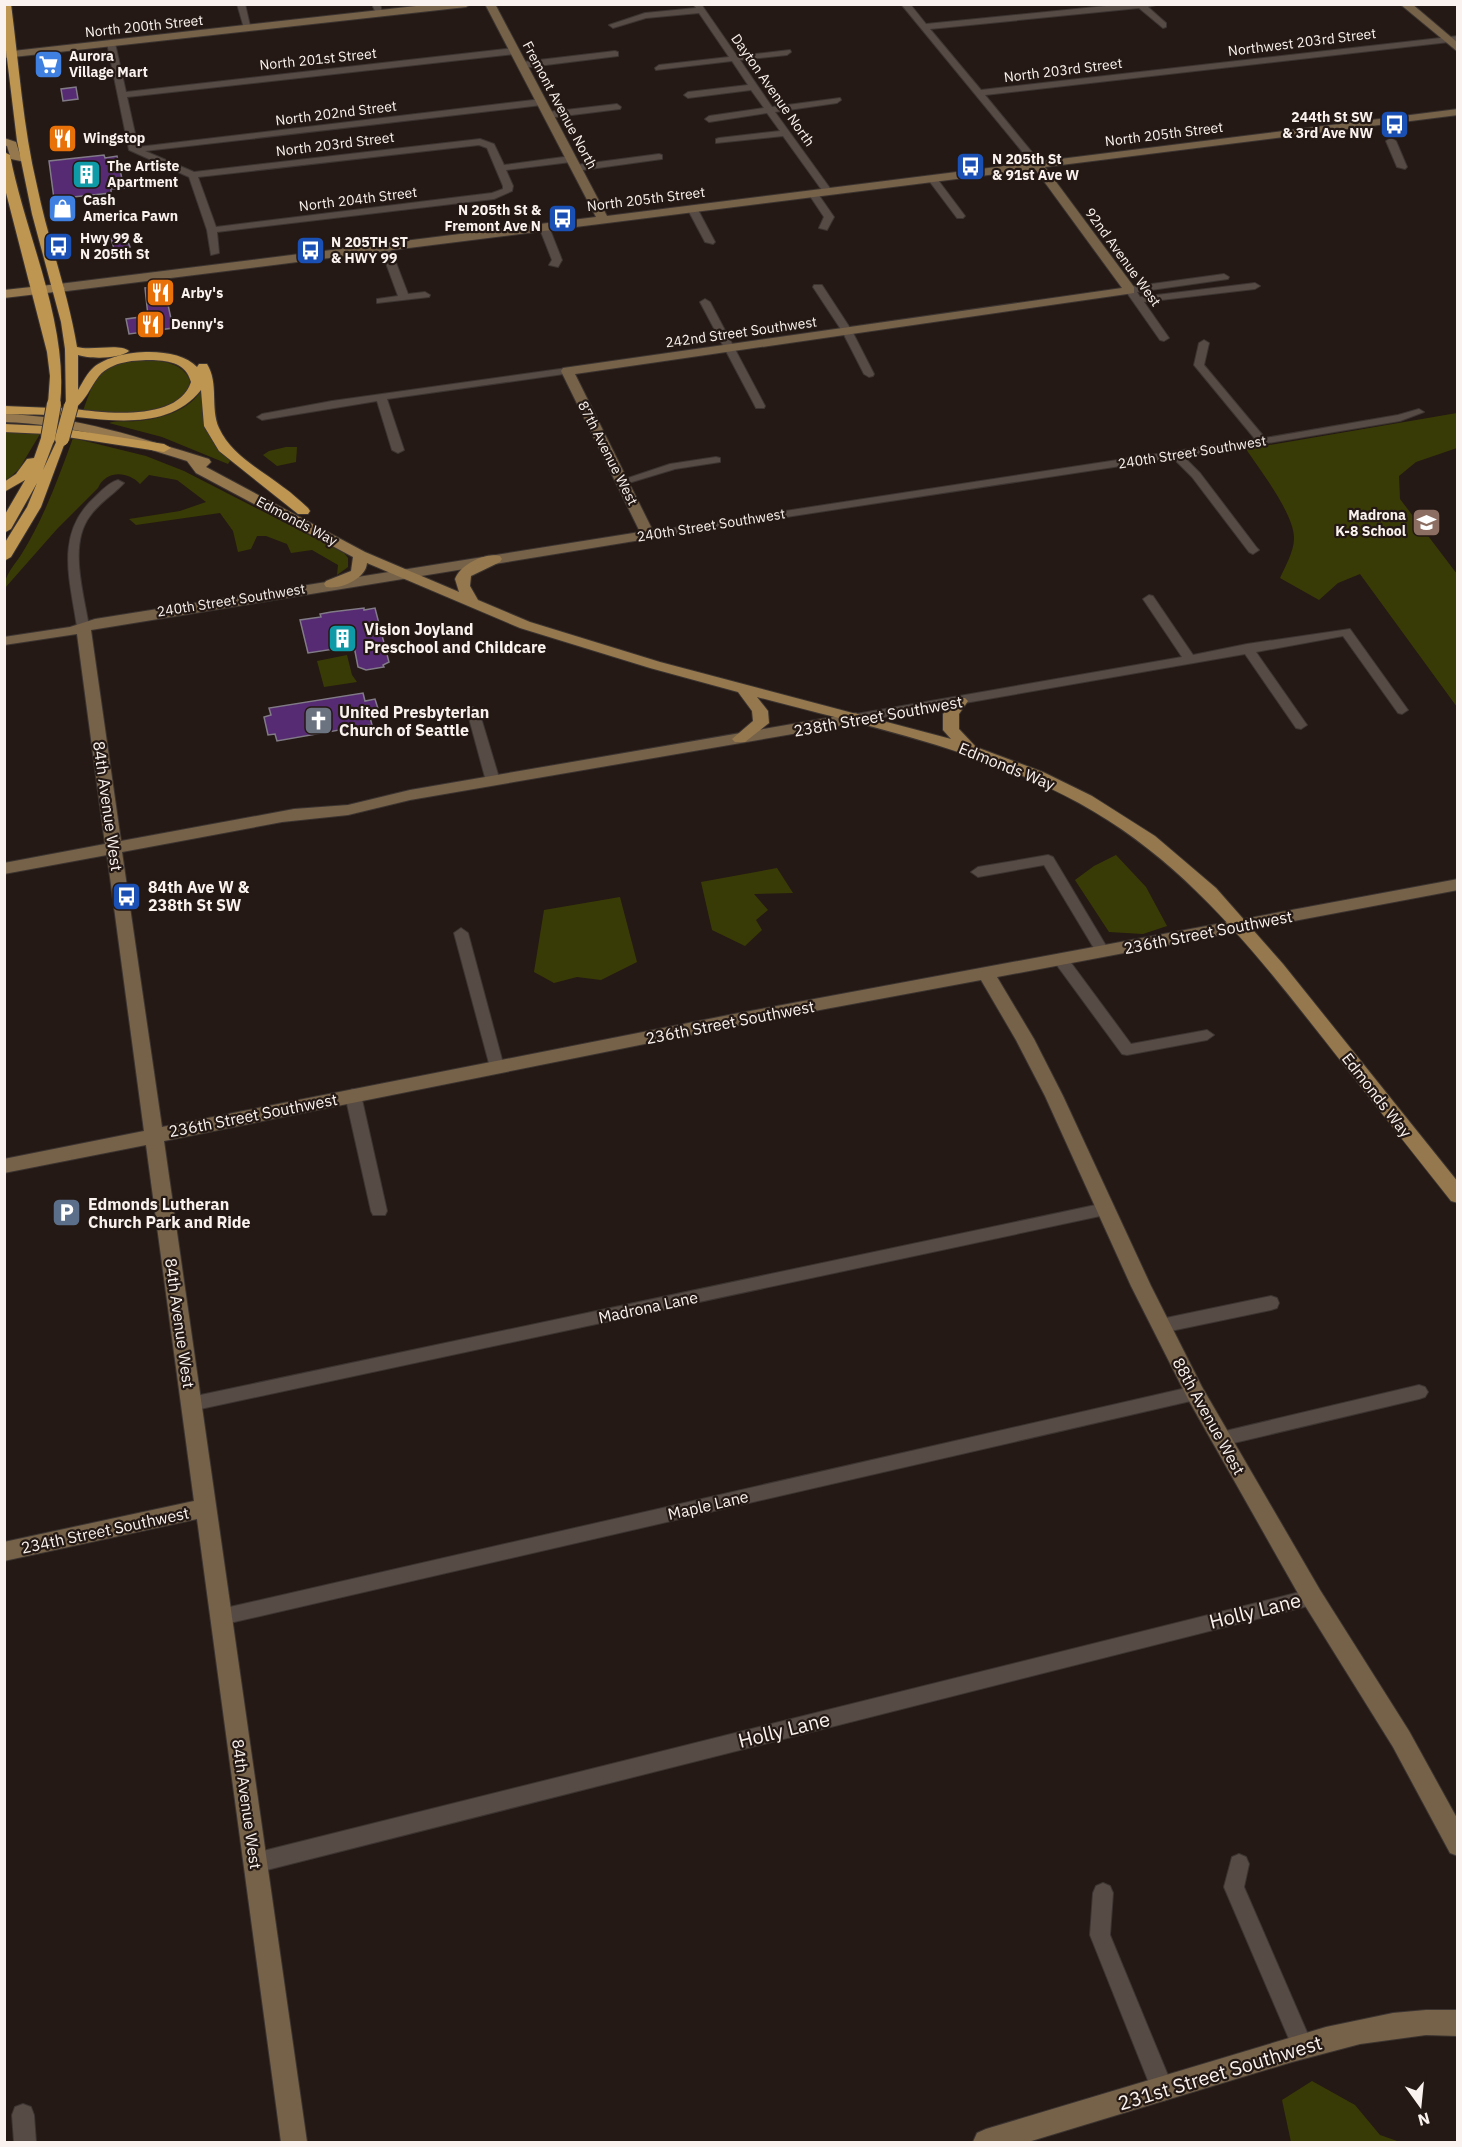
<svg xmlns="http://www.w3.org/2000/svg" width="1462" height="2147" viewBox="0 0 1462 2147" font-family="'IBM Plex Sans',sans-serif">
  <rect width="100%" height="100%" fill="#241914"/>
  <g fill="#393b06">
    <path d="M139,360c18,0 44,1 51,21 -8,41 -77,32 -107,30 12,-35 17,-46 56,-51z"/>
    <path d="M202,389l18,61 10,11 -2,3 -66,-27 -53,-14c9,-3 18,-1 28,-2 23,-2 53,-10 65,-32z"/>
    <path d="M1457,413v35l-41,14 -17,14 1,23 57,75v133l-97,-133 -22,9 -19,17 -39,-22c5,-11 14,-27 14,-39 1,-24 -34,-69 -48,-90z"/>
    <path d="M4,430l36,4 -21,35 -15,14z"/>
    <path d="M73,438l73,18 38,15 160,82 4,5v9l-11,8 1,-10 -26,-15 -21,3 -4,-9 -21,-8h-9l-6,13 -13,3 -5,-21 -13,-18 -84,12 -7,-6 51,-8 26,-9 -29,-22 -28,-5 -9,9c-12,-13 -34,-14 -42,4l-41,41 -52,59c-1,-13 9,-22 16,-33 23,-37 37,-76 52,-117z"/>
    <path d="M286,447h11l-1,15 -19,4 -14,-11 6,-4z"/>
    <path d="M347,655l5,20 5,7 -33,5 -7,-26z"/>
    <path d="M1116,855l30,32 21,39 -24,8 -34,-2 -34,-52 19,-14z"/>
    <path d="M777,868l16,25 -39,1 14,16 -12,10 6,10 -17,16 -33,-16 -11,-48z"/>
    <path d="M620,897l17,65 -36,18 -24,-3 -23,6 -20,-11 10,-62z"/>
    <path d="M1312,2081l43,24 25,30 20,7h-109l-9,-42z"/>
  </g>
  <g fill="#572b73" stroke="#817b87" stroke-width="1.5">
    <path d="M76,87l2,12 -15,2 -2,-12z"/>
    <path d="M104,155l1,3 12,-2 7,32 -13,1v4l-57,6 -5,-38z"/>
    <path d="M125,235l5,12 -16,2 -3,-11z"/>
    <path d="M164,286l9,42 -44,6 -3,-15 22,-3 -3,-28z"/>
    <path d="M364,608v2l11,-2 14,54 -6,3 1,2 -18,3 -8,-3 -4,-21 -46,7 -8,-33 21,-3 -1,-3 11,-2z"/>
    <path d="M363,693l2,8 10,-2 5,16 -10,2 2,8 -8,1v2l-17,5 -7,-1 -1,-2 -62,11 -2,-7 -7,1 -4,-18 7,-2 -2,-7z"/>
  </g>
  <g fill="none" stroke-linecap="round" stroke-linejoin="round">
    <defs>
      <g id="street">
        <path d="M237,4h8l6,26 -7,-2z"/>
        <path d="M372,4h8l3,12h-6z"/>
        <path d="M693,4h8l36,52 53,-6 1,2 -4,3 -47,5 32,47 68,-9 1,2 -4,3 -62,9 57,79 -2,2h-6l-41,-57 -67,7v-4l3,-1 61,-7 -13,-18 -58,9 -4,-3 4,-3 55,-8 -13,-18 -63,8 -4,-3 4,-3 60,-7 -16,-24 -76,9 -1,-2 4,-3 70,-8 -30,-44 -53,5 -33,10 -4,-3 36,-12 51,-5z"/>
        <path d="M901,4h9l16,20 200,-20h34l-12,3 18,16v4l-3,1 -24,-20 -209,21 51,61 477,-54v5l-473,54 55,67v4h-6z"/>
        <path d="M111,40l4,3 11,49 389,-44 4,3 -4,3 -388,43 11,50 404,-48 4,3 -4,3 -397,46 49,21 286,-33 14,5 10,21 67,-9 5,3 -5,3 -65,8 7,16 -1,5 -18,8 -277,33 2,21 -8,2 -4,-25 -18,-53 -60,-27 -22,-107zM479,145l8,3 16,38v3l-11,4 -276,34 -18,-50z"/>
        <path d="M615,51l3,1v4l-96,12 -4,-3 4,-3z"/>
        <path d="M617,104l4,3 -1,2 -72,9 -4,-3 4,-3z"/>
        <path d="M1391,138l5,3 11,26 -2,2 -8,-2 -11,-26z"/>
        <path d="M659,154l3,1v4l-86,12 -5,-3 5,-3z"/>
        <path d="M929,176h6l30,40 -2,2h-6l-30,-40z"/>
        <path d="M810,191h6l18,26 -7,13 -8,-2 5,-11 -16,-24z"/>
        <path d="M689,206l8,2 18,34 -2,2 -8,-2 -18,-34z"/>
        <path d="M541,225l8,2 13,33 -4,7 -9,-2 3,-5 -13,-33z"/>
        <path d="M385,244l5,3 18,47 17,-2 5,3 -1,2 -52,6v-4l21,-3 -18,-49z"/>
        <path d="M1224,274l5,3 -1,2 -91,13 3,5 115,-14 5,3 -5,3 -111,13 25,36 -5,3 -4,-1 -35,-50 5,-3z"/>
        <path d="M814,285h8l30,46 22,43 -1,2 -4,1 -5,-3 -22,-43 -29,-44z"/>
        <path d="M705,299l5,3 55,104 -1,2h-8l-1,-2 -55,-104z"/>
        <path d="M1204,340l5,3 -5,22 61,73 133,-23 21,-6 5,3 -24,9 -216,36 16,16 57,75 2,2 -6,4 -4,-2 -57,-75 -19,-19 -525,80 -6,-3 6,-3 607,-93 -61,-74 5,-22z"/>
        <path d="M567,368l5,3 -1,2 -184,26 17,51 -6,3 -6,-3 -15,-49 -115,19 -5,-3 5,-3 70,-13z"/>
        <path d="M716,457l4,1v4l-45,7 -53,16 -6,-3 54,-18z"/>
        <path d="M118,480l6,3c-11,12 -25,20 -34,33 -22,29 -6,78 -1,111l-6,4 -6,-4c-7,-48 -23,-94 19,-131 6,-6 14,-14 22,-16z"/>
        <path d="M1149,595l4,1 40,59 54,-11 103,-15 58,81 -6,4 -4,-1 -55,-77 -87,16 51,73 -6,4 -5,-1 -51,-74 -389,68 -6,-4 6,-4 326,-57 -39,-58z"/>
        <path d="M473,707l6,4 21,70 -2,3h-10l-2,-3 -19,-70z"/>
        <path d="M1048,855l5,2 55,92 2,3 -2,3h-10l-54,-90 -66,12 -7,-5 7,-5z"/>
        <path d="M461,928l7,5 36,134 -2,4h-10l-2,-4 -36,-134z"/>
        <path d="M1061,955l5,1 65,88 76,-14 7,5 -7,5 -80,15 -5,-1 -66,-90 -2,-4z"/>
        <path d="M353,1089l5,2 3,4 26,116 -2,4h-12l-2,-4 -26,-116 3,-4z"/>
        <path d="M1105,1203l6,2 2,4 -2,4 -6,2 -914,196 -6,-2 -3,-5 3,-5 6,-2z"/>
        <path d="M1271,1296l6,2 2,5 -2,5 -6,2 -110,23 -6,-2 -2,-5 2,-5 6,-2z"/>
        <path d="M1419,1385l6,2 3,5 -3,5 -6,2 -198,47 -6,-2 -3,-5 3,-5 6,-2z"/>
        <path d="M1195,1386l6,2 3,5 -3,5 -6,2 -974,225 -7,-2 -2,-6 2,-6 7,-2z"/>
        <path d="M1312,1589l6,2 3,6 -3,6 -6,2 -1057,268 -7,-3 -3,-7 3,-7 7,-3z"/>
        <path d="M1239,1854l7,3 3,7 -5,23 69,159 -4,7 -7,4 -7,-4 -71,-166 8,-30z"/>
        <path d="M1103,1883l7,3 3,7 -3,42 64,155 -3,8 -8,3 -8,-3 -65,-163 3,-42 3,-7z"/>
        <path d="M23,2104l8,3 3,8 2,27h-22l-2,-27 3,-8z"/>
      </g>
      <g id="secondary">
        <path d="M434,4h37l-5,3 -462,51v-6z"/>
        <path d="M485,4h10l112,212 851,-107v6l-413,52 89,120v6l-559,81 80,161 -2,3 -562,92 30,211 173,-32 54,-4 62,-15 446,-77 8,5 -8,5 -446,77 -62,15 -66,7 -160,30 40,275 572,-113 724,-135v11l-461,87 37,62 29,57 88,190 51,101 118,203 89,141 49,89v36l-8,-3 -57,-106 -89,-143 -116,-205 -57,-113 -86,-190 -29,-56 -35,-60 -247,46 -570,115 143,1001h-26l-84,-623 -193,42v-19l190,-41 -48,-356 -142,28v-14l140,-28 -37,-276 -103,19v-11l101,-19 -28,-210 -73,11v-8l66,-10 25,-8 545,-87 -79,-161 2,-3 559,-80 -87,-119 -976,123 -6,-4 6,-4 537,-67z"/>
        <path d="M1400,4h12l46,39v9z"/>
        <path d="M1426,2010h32v26l-32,-1 -66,9 -68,18 -264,80h-55l4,-9 9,-4 340,-102 67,-14z"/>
      </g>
      <g id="primary">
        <path d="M4,138l12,4 4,13 10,4v4l-19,-4 -4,-13 -3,-1z"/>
        <path d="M59,284l6,4 -2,3 -59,7v-8z"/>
        <path d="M4,414c73,2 136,24 205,45l2,3 -5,5 159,85 94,40 -4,-13c5,-14 30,-27 45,-23l2,3 -2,3 -29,14 -1,10 8,14 52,22 130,40 291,77 -8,-9v-16l12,-16h10l3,3 -9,13v15l17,18 67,25 49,24 63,40 61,52 67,76 175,218v21l-7,-2c-43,-54 -86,-109 -129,-164 -71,-90 -139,-177 -243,-234 -99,-54 -213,-77 -322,-106l11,14 1,12 -24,19h-10l-3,-3 21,-18 -1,-10 -14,-19 -88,-24 -130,-40 -153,-65c-1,16 -27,27 -41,24l-2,-3 2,-3 25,-10 2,-14 -157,-84 -9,-12c-63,-20 -116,-37 -183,-39z"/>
      </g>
      <g id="highway">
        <path d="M4,4h7c8,61 12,123 26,182 11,54 31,106 40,161 15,4 43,-4 52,4 -10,8 -39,8 -51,4v35c5,-8 9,-17 16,-23 22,-18 83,-22 103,0l2,-3h8c12,19 3,44 12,64 12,27 41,41 64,59 9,6 17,14 25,21l2,3 -2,3h-10l-79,-63 -15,-25 -3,-36c-32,41 -91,30 -136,26 -20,-2 -40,-1 -61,-2v-8l49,2 -5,-4 2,-28 -3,-24 -43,-167v-33l6,3c15,79 59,169 50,249l-5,4h11l-1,-59 -4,-27 -29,-108 -15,-73 -13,-107zM153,360c17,1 33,3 38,22 -13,40 -86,31 -117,27 13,-10 15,-20 25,-33 13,-15 36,-16 54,-16z"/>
        <path d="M4,424l42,2 118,18 7,4 -7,4 -97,-15 -26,70 -30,50 -7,4v-17l23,-37 10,-24 -26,46 -7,4v-17l21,-36 -21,12v-10l12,-8 11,-15 7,-1 7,-20 6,-4 -43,-2zM50,435l9,1 -16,34 12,-32z"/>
      </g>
    </defs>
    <use href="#street" stroke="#3c3431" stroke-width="2"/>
    <use href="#secondary" stroke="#3c3431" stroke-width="2"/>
    <use href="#primary" stroke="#3c3431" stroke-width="2"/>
    <use href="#highway" stroke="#3c3431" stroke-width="2"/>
    <use href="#street" fill="#574b45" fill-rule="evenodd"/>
    <use href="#secondary" fill="#766249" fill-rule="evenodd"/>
    <use href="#primary" fill="#95784d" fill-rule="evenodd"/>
    <use href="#highway" fill="#be9652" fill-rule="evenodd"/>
    <defs>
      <g id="highway-bridge">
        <path d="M48,438l6,-34"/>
        <path d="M62,439l9,-33"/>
      </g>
    </defs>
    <use href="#highway-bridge" stroke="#3c3431" stroke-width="16" stroke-linecap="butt"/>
    <use href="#highway-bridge" stroke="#be9652" stroke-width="14"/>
  </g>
  <defs>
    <symbol id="supermarket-square" viewBox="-11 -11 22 22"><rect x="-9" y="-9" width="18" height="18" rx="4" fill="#3f7fe0" stroke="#241914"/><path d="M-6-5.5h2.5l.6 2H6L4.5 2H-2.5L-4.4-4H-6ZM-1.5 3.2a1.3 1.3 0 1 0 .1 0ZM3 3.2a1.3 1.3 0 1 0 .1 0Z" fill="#fff"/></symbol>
    <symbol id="bus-square" viewBox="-11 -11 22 22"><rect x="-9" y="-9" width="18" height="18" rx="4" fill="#1a4fb4" stroke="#241914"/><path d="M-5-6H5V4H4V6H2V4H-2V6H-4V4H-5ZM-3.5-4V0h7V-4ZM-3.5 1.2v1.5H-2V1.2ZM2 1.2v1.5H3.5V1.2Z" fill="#fff"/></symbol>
    <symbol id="restaurant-square" viewBox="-11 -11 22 22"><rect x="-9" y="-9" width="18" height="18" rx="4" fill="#e8710a" stroke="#241914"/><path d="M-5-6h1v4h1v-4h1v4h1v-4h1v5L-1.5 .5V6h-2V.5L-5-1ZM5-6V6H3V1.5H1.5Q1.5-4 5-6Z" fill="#fff"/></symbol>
    <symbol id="building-square" viewBox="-11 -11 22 22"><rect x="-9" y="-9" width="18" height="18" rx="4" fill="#0f9aa8" stroke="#241914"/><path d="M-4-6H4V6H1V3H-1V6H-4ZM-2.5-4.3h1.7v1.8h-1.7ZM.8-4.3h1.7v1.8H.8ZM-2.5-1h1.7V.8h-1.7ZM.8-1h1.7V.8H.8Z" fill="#fff"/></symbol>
    <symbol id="shop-square" viewBox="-11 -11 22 22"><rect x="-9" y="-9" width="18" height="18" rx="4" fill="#3f7fe0" stroke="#241914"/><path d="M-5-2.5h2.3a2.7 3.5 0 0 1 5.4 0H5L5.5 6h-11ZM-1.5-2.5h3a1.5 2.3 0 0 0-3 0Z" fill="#fff"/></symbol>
    <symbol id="school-square" viewBox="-11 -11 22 22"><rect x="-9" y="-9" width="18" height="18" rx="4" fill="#8d6e63" stroke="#241914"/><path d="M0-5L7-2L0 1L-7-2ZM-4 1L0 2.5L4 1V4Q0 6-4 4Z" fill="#fff"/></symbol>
    <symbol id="church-square" viewBox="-11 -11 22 22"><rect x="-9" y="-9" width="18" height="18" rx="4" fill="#6b7280" stroke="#241914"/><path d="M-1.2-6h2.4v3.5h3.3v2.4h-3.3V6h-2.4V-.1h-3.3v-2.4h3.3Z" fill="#fff"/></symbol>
    <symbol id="parking-square" viewBox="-11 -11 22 22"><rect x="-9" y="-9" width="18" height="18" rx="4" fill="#5c6f8a" stroke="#241914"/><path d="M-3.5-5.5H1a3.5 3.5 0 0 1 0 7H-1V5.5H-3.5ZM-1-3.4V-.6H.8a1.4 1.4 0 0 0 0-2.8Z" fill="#fff"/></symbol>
  </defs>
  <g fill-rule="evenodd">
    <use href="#supermarket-square" x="32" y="48" width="33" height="33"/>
    <use href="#bus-square" x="1378" y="108" width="33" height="33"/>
    <use href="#restaurant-square" x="46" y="122" width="33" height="33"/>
    <use href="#bus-square" x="954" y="150" width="33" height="33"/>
    <use href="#building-square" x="70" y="158" width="33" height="33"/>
    <use href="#shop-square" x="46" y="192" width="33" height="33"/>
    <use href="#bus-square" x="546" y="202" width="33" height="33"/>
    <use href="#bus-square" x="42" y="230" width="33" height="33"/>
    <use href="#bus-square" x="294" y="234" width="33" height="33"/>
    <use href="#restaurant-square" x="144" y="276" width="33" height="33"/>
    <use href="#restaurant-square" x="134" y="308" width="33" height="33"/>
    <use href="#school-square" x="1410" y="506" width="33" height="33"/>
    <use href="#building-square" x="326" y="622" width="33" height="33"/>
    <use href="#church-square" x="302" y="704" width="33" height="33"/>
    <use href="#bus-square" x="110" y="880" width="33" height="33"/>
    <use href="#parking-square" x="50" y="1196" width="33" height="33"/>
  </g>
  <g text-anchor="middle" stroke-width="4.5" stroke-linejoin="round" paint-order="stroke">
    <g font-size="14" fill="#faf2ee" stroke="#241914">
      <text transform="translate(144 26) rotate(-6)" y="5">North 200th Street</text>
      <text transform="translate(1302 42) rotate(-7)" y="5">Northwest 203rd Street</text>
      <text transform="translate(318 59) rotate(-6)" y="5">North 201st Street</text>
      <text transform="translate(1063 70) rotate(-7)" y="5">North 203rd Street</text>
      <text transform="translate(773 90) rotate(55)" y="5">Dayton Avenue North</text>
      <text transform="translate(560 105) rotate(62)" y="5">Fremont Avenue North</text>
      <text transform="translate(336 113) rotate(-7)" y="5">North 202nd Street</text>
      <text transform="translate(1164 134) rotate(-7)" y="5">North 205th Street</text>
      <text transform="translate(335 144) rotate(-7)" y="5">North 203rd Street</text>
      <text transform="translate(358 199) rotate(-7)" y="5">North 204th Street</text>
      <text transform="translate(646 199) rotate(-7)" y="5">North 205th Street</text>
      <text transform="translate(1123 257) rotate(54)" y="5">92nd Avenue West</text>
      <text transform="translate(741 332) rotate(-8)" y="5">242nd Street Southwest</text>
      <text transform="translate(1192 452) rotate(-9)" y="5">240th Street Southwest</text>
      <text transform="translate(608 453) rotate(63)" y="5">87th Avenue West</text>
      <text transform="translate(297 521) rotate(28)" y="5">Edmonds Way</text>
      <text transform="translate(711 525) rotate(-9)" y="5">240th Street Southwest</text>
      <text transform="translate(231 600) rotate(-9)" y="5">240th Street Southwest</text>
    </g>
    <g font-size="14" font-weight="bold" fill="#faf2ee" stroke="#241914" text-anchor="start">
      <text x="69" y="61">Aurora<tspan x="69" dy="16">Village Mart</tspan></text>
      <text x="1373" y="122" text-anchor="end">244th St SW<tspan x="1373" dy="16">&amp; 3rd Ave NW</tspan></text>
      <text x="83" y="143">Wingstop</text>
      <text x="992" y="164">N 205th St<tspan x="992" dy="16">&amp; 91st Ave W</tspan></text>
      <text x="107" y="171">The Artiste<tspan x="107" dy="16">Apartment</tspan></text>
      <text x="83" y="205">Cash<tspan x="83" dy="16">America Pawn</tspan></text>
      <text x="541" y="215" text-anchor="end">N 205th St &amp;<tspan x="541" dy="16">Fremont Ave N</tspan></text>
      <text x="80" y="243">Hwy 99 &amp;<tspan x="80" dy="16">N 205th St</tspan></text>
      <text x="331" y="247">N 205TH ST<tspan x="331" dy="16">&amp; HWY 99</tspan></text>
      <text x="181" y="298">Arby's</text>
      <text x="171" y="329">Denny's</text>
      <text x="1406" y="520" text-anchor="end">Madrona<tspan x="1406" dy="16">K-8 School</tspan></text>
    </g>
    <g font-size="16" font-weight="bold" fill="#faf2ee" stroke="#241914" text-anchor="start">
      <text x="364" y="635">Vision Joyland<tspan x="364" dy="18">Preschool and Childcare</tspan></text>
      <text x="339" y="718">United Presbyterian<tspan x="339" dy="18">Church of Seattle</tspan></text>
      <text x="148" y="893">84th Ave W &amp;<tspan x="148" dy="18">238th St SW</tspan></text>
      <text x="88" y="1210">Edmonds Lutheran<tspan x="88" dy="18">Church Park and Ride</tspan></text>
    </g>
    <g font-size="16" fill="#faf2ee" stroke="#241914">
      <text transform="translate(878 716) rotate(-10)" y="6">238th Street Southwest</text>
      <text transform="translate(1007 766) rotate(22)" y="6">Edmonds Way</text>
      <text transform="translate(108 806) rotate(82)" y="6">84th Avenue West</text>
      <text transform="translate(1208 932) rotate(-11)" y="6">236th Street Southwest</text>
      <text transform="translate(730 1022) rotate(-11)" y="6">236th Street Southwest</text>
      <text transform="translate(1377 1095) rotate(52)" y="6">Edmonds Way</text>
      <text transform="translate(253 1115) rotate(-11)" y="6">236th Street Southwest</text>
      <text transform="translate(648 1307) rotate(-12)" y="6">Madrona Lane</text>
      <text transform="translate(180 1323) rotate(82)" y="6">84th Avenue West</text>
      <text transform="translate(1209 1416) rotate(61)" y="6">88th Avenue West</text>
      <text transform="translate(708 1505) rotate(-13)" y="6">Maple Lane</text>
      <text transform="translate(105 1530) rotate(-12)" y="6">234th Street Southwest</text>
      <text transform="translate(247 1804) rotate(82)" y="6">84th Avenue West</text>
    </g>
    <g font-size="20" fill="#faf2ee" stroke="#241914">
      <text transform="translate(1255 1611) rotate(-14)" y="7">Holly Lane</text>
      <text transform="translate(784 1730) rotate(-14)" y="7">Holly Lane</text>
      <text transform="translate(1220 2073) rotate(-17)" y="7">231st Street Southwest</text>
    </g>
  </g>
  <rect width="1462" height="2147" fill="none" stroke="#faf2ee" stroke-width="12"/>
  <g transform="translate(1420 2105) rotate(165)" stroke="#241914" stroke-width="4.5" paint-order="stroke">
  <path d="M0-4.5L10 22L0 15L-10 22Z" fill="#faf2ee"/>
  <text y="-9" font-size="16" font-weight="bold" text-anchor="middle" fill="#faf2ee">N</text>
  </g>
</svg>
